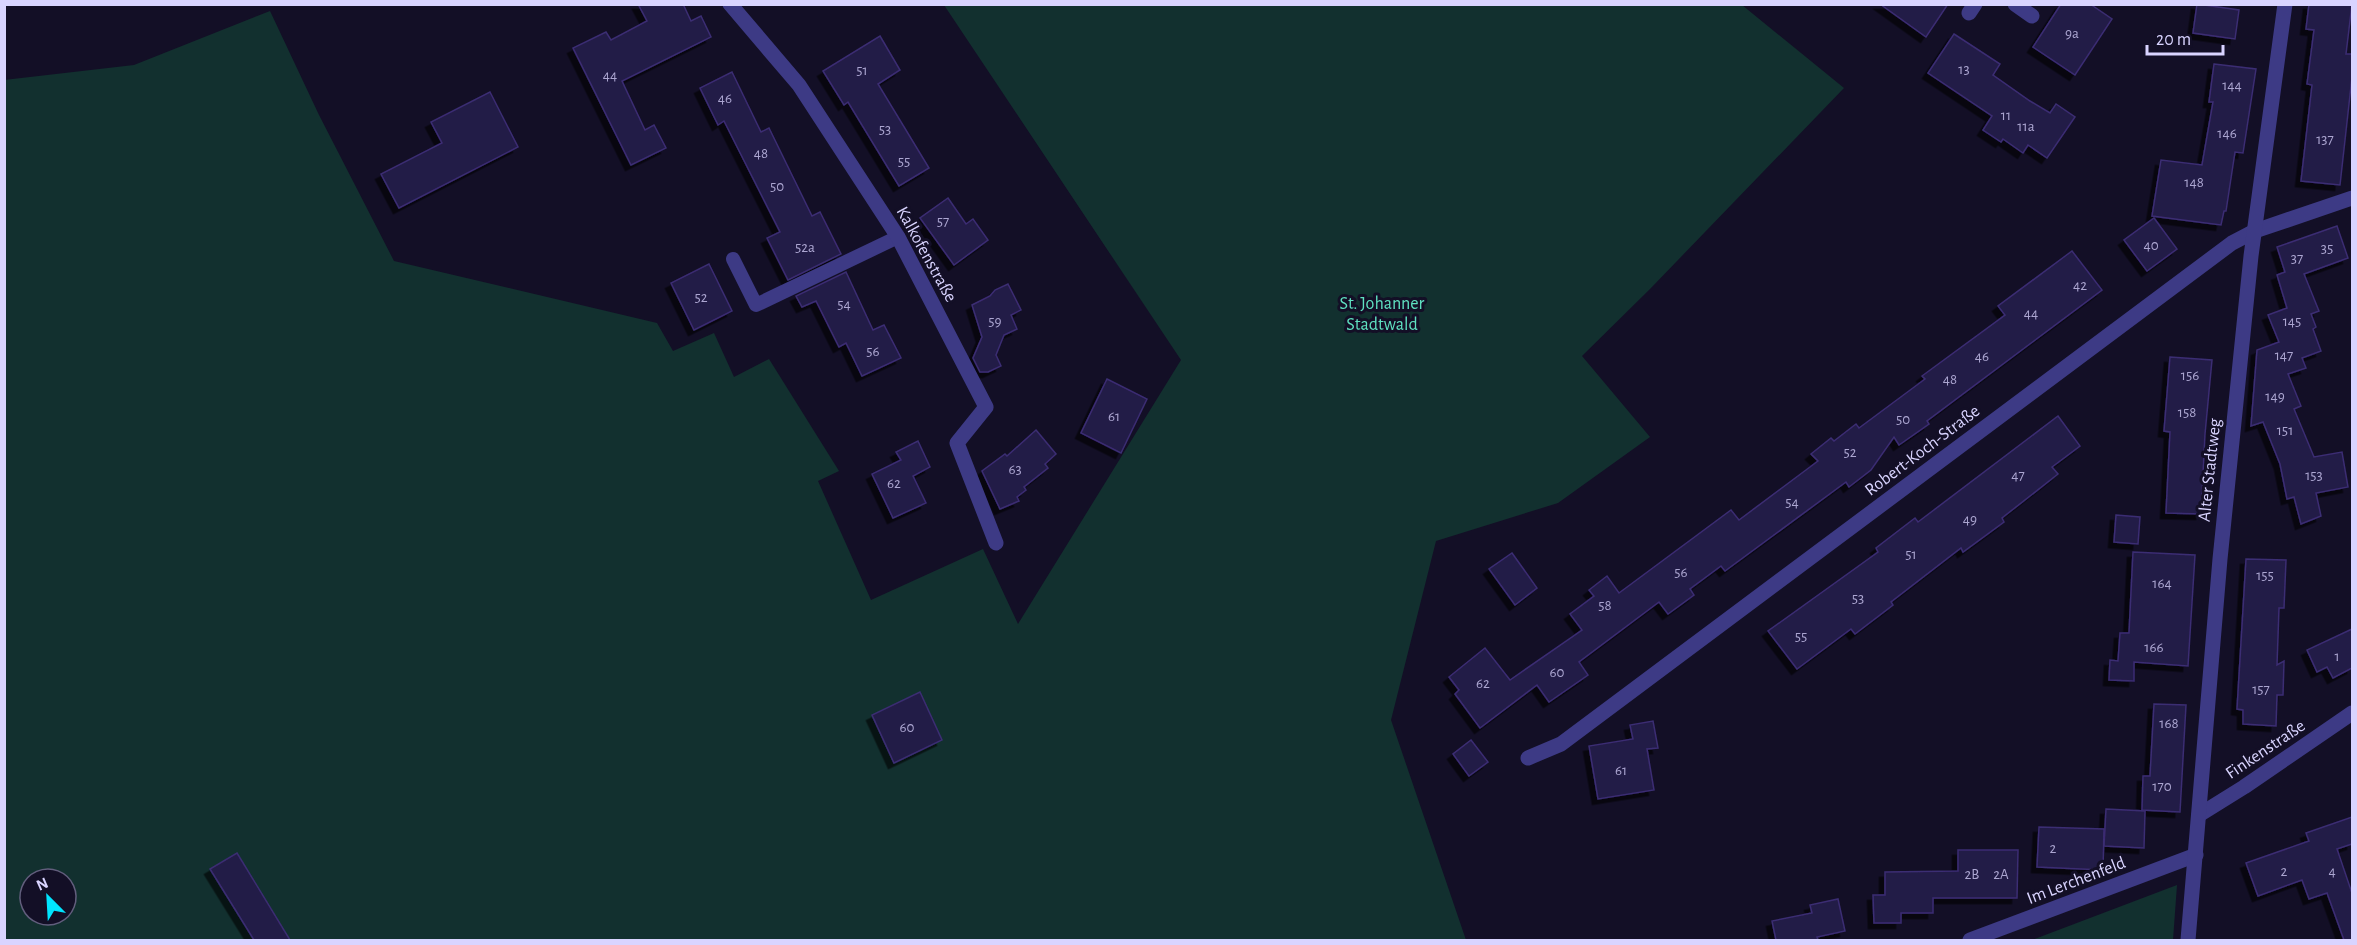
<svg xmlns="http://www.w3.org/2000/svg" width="2357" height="945" viewBox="0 0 2357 945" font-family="'Alegreya Sans',sans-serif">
  <defs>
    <filter id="shadow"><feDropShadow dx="-5.5" dy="5.5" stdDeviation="0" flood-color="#0009"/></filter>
  </defs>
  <rect width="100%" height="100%" fill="#130f26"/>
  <g fill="#12302f" fill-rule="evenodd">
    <path d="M944,5h798l102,83 -194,201 -68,67 68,81 -92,66 -122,38 -45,179 75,220h-1461l-1,-860 130,-15 136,-54 49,104 75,146 263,62 16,28 41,-18 20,44 35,-18 70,112 -21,10 53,119 112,-51 35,75 163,-264zM30,879h36v36h-36z"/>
    <path d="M2177,885l-4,55h-141z"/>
  </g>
  <g fill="#241b47" stroke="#3b2d73" stroke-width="1.5" filter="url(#shadow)">
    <path d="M638,4h45l8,17 10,-5 10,21 -89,44 23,49 9,-5 12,23 -35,17 -58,-117 33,-16 5,8 36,-19z"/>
    <path d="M1880,4h68l-22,33z"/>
    <path d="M2061,4h29l22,15 -37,56 -42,-28z"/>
    <path d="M2197,4l42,6 -4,29 -42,-6z"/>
    <path d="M2309,4h43l-6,50h6v23l-12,108 -39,-4 11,-96 -5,-1 7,-54 -8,-1z"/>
    <path d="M1954,34l46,30 -7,11 37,26 20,12 6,-9 19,13 -28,41 -19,-13 -5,8 -20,-14 -2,3 -18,-12 9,-14 -64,-43z"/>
    <path d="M880,36l20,34 -22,14 51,84 -30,18 -51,-84 -4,3 -21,-34z"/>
    <path d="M2214,64l42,5 -13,84 -8,-1 -9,59h-2l-3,14 -69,-9 9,-56 41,5 11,-63h-4z"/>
    <path d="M732,72l29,60 8,-4 43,88 8,-4 21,42 -53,26 -21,-42 13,-6 -56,-111 -6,4 -18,-37z"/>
    <path d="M490,92l28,55 -119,61 -18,-34 61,-31 -11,-21z"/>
    <path d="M948,198l18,26 7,-5 15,21 -34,25 -34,-47z"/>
    <path d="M2154,218l23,31 -30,22 -23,-31z"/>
    <path d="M2337,226l11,32 -44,16 15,37 -8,3 5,13 -3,2 8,22 -19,7 4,10 -18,6 13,32 -7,3 20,48 28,-5 6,35 -32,6 5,23 -20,8 -7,-27 -7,2 -7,-35 -17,-42 -12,4 6,-76 22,-8 -11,-27 19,-7 -10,-33 8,-3 -8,-25z"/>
    <path d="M2072,251l30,39 -175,131 2,3 -30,21 -5,-8 -23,33 -22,17 -3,-5 -121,89 -4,-5 -31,23 4,6 -26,19 -9,-12 -80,60 9,13 -39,27 -12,-17 -57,43 -25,-34 4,-4 -10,-13 36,-29 25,32 72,-50 -12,-16 24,-18 -5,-6 18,-14 12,17 112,-83 8,10 79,-59 -7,-7 20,-16 3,3 22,-17 3,4 66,-49 -3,-3 83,-61 -7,-9z"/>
    <path d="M709,264l23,47 -38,19 -23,-47z"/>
    <path d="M846,272l27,58 11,-5 17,33 -39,18 -16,-33 -7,4 -23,-46 -14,6 -6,-11z"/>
    <path d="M1008,284l13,26 -10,5 6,14 -13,6 -8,20 5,11 -13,6h-8l-7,-14 9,-21 -10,-32 18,-9 5,-6z"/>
    <path d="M2170,357l42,3 -7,74 -4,80 -35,-1 4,-81 -6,-1z"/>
    <path d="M1107,379l40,20 -26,54 -40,-20z"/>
    <path d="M2058,416l22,30 -28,21 6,7 -56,44 2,4 -41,30 -2,-4 -70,54 2,3 -38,29 -4,-5 -54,40 -29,-38 110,-79 -2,-4 39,-30 3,4z"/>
    <path d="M1036,430l20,24 -11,10 3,4 -24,19 2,3 -9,7 2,4 -19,8 -18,-38 23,-17 2,2z"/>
    <path d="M918,441l12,26 -17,9 13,27 -33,15 -21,-44 29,-14 -5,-8z"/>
    <path d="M2116,515l24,2 -2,27 -24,-2z"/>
    <path d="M2133,552l62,3 -7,111 -54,-4v19l-25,-1 1,-20 8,1 2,-28h9z"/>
    <path d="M1512,553l25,35 -22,17 -26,-36z"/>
    <path d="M2246,559l40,1 -2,48h-5l-2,57 7,-4 -1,34h-6l-1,31 -33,-2v-14l-6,-1z"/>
    <path d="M2352,629v39l-19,10 -6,-11 -10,5 -10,-22z"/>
    <path d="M920,692l22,48 -48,23 -22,-48z"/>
    <path d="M2154,704l32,1 -6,107 -38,-2 1,-34h7z"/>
    <path d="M1653,721l5,27 -11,1 7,41 -56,9 -9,-53 44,-7 -3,-14z"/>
    <path d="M1471,740l17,22 -19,14 -16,-22z"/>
    <path d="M2106,809l39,2 -1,37 -40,-2z"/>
    <path d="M2352,817v27l-15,5 15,44v47h-8l-17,-47 -18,6 -7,-19 -44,16 -12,-33 63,-22 -3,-8z"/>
    <path d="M2039,827l65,2 -1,41 -66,-3z"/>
    <path d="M1958,850h60l-1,48h-84v15h-32v10h-27l-1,-28h12v-23l73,-1z"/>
    <path d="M237,853l53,87h-36l-44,-71z"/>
    <path d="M1838,899l7,32 -28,6 1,3h-42l-4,-19 40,-8 -2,-8z"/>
  </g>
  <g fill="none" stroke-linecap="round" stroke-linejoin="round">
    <path stroke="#3d3a85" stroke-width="14" d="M733,259l23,46 142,-68"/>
    <g stroke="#3d3a85" stroke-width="15">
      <path d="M730,4l69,81 99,152 88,170 -29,36 39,100"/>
      <path d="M2015,4l17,12"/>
      <path d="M1969,13l6,-9"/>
      <path d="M1528,758l33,-14 671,-501 23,-12 97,-33"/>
      <path d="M2199,815l45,-28 108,-74"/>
      <path d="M1970,940l226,-85"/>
      <path d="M2188,940l32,-381 31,-303 34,-252"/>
    </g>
  </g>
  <g text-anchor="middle" stroke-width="6" stroke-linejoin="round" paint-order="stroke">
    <g font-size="15" fill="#aca6d1">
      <text x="2072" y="38">9a</text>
      <text x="1964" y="74">13</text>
      <text x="862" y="75">51</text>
      <text x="610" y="80">44</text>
      <text x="2232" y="90">144</text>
      <text x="725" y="103">46</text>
      <text x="2006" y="120">11</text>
      <text x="2026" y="131">11a</text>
      <text x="885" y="134">53</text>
      <text x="2227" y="138">146</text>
      <text x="2325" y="144">137</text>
      <text x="761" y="158">48</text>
      <text x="904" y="166">55</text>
      <text x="2194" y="187">148</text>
      <text x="777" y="191">50</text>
      <text x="943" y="226">57</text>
      <text x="2151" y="250">40</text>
      <text x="805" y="252">52a</text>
      <text x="2327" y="253">35</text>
      <text x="2297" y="263">37</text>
      <text x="2080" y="290">42</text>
      <text x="701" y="302">52</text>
      <text x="844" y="309">54</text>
      <text x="2031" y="318">44</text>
      <text x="995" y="326">59</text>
      <text x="2292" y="326">145</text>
      <text x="873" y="356">56</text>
      <text x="2284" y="360">147</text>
      <text x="1982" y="361">46</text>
      <text x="2190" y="380">156</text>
      <text x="1950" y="384">48</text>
      <text x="2275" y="401">149</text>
      <text x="2187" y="417">158</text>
      <text x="1114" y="421">61</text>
      <text x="1903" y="424">50</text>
      <text x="2285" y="435">151</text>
      <text x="1850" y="457">52</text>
      <text x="1015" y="474">63</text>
      <text x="2018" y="480">47</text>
      <text x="2314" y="480">153</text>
      <text x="894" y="488">62</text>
      <text x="1792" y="507">54</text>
      <text x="1970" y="524">49</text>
      <text x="1911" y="559">51</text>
      <text x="1681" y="577">56</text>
      <text x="2265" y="580">155</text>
      <text x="2162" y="588">164</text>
      <text x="1858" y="603">53</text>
      <text x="1605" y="610">58</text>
      <text x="1801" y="641">55</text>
      <text x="2154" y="652">166</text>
      <text x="2337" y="661">1</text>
      <text x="1557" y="677">60</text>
      <text x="1483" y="688">62</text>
      <text x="2261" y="694">157</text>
      <text x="2169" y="728">168</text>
      <text x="907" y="732">60</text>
      <text x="1621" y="775">61</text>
      <text x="2162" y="791">170</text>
      <text x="2053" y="853">2</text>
      <text x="2284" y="876">2</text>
      <text x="2332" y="876">4</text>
      <text x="1972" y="879">2B</text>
      <text x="2001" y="879">2A</text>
    </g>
    <g font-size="18" fill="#d9d4ff" stroke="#130f26">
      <text transform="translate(927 254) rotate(61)" y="6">Kalkofenstraße</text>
      <text transform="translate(1922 450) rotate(-37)" y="6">Robert-Koch-Straße</text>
      <text transform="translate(2209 470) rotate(-84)" y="6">Alter Stadtweg</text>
      <text transform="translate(2265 749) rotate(-34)" y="6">Finkenstraße</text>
      <text transform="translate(2076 880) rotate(-21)" y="6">Im Lerchenfeld</text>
    </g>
    <g font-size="18" fill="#5fe0c0" stroke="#130f26">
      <text x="1382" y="309">St. Johanner<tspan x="1382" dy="21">Stadtwald</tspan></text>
    </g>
  </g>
  <rect width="2357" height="945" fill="none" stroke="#d9d4ff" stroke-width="12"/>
  <g transform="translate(48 897) rotate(336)"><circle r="28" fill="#130f26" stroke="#625e7d" stroke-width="1.5"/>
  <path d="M0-4.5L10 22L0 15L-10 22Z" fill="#00e5ff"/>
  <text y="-9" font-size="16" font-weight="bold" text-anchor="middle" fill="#d9d4ff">N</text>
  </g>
  <path d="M2147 45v9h76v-9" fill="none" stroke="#d9d4ff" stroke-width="3"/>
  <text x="2156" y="45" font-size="18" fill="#d9d4ff" stroke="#130f26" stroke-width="4.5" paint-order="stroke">20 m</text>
</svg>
